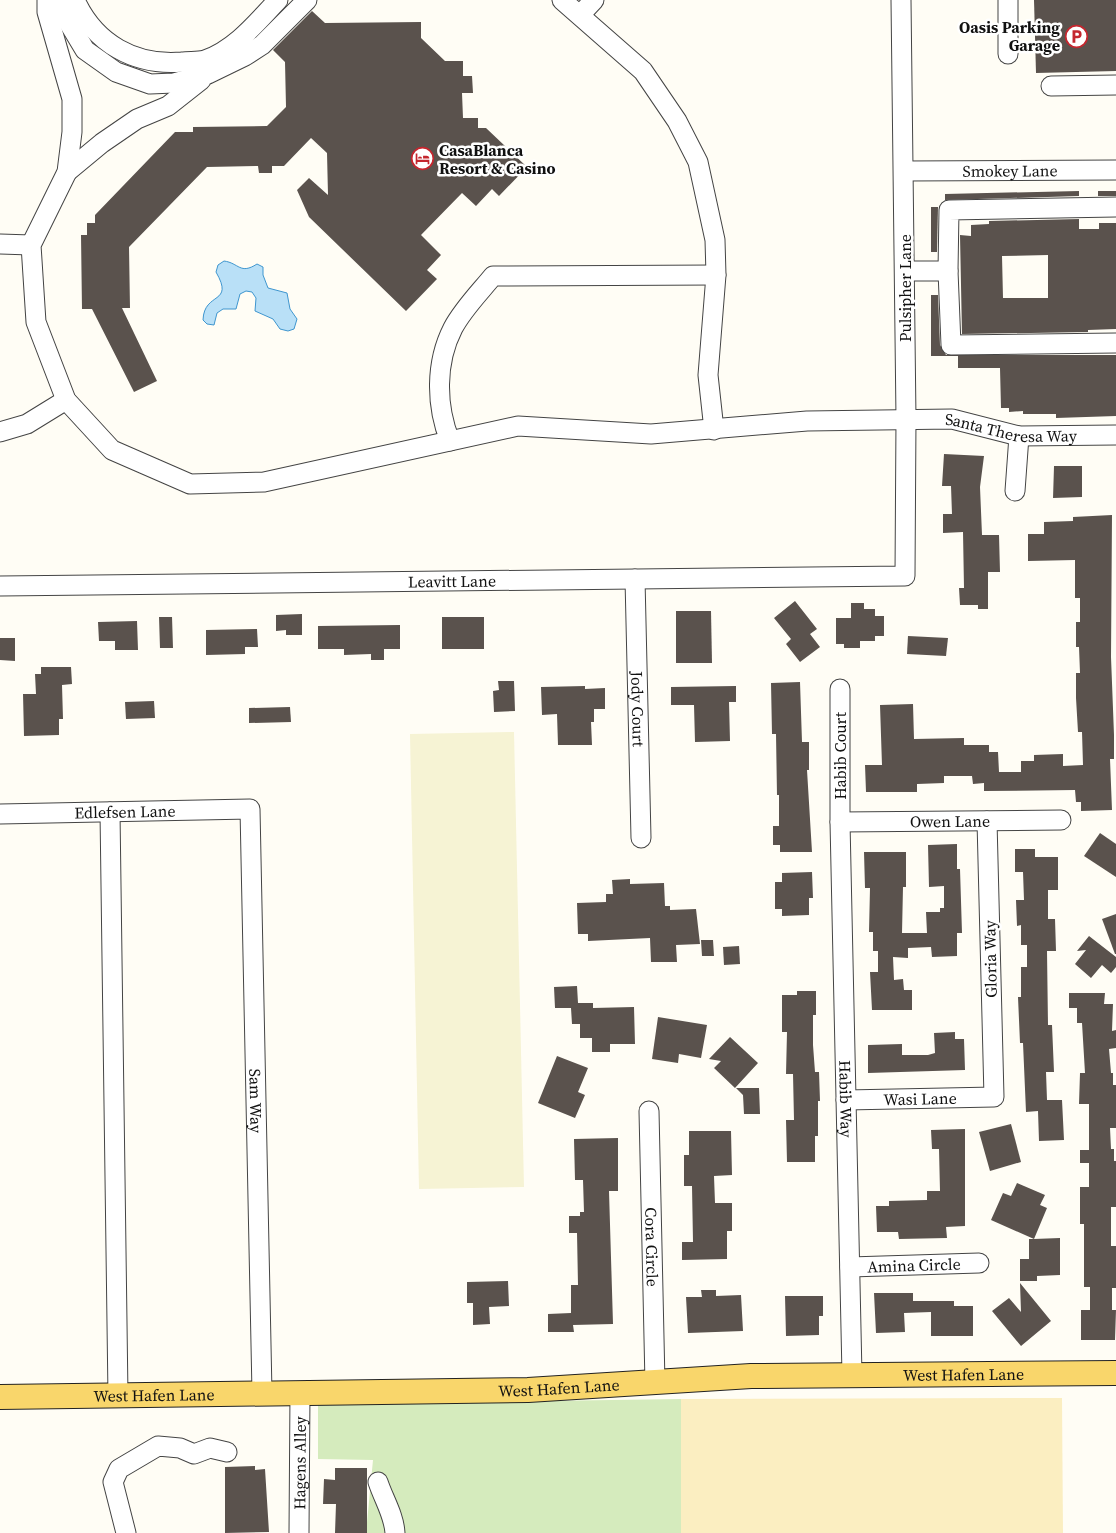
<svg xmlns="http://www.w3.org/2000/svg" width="1116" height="1533" viewBox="0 0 1116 1533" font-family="'Source Serif 4',serif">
  <rect width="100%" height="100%" fill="#fffdf5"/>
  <path fill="#f6f3d4" d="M514,732l10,455 -105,2 -9,-455z"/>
  <path fill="#d5ebbd" d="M681,1399v134h-315l7,-73 -55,-1v-55z"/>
  <path fill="#fbeec1" d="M1062,1398l1,135h-382v-134z"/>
  <path fill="#b9e0f7" stroke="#3f96cf" d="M224,261c15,2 16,14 33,3l6,3v8l5,13 19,5 3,16 7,10 -3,10 -6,2 -8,-2 -7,-10 -18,-8 1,-13 -4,-6 -6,-1 -6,3 -4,15h-13l-6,4 -3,12 -7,-1 -4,-4c1,-29 32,-15 13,-48l2,-7z"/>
  <g fill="#5a524d" fill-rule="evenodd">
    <path d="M1034,0h82v71l-80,2z"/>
    <path d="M312,11l13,12 96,-1v16l24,23h18v15h9l1,17h-11l1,25h15v10h8l41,39 -28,29 -7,-7 -16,17 -14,-13 -41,42 20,20 -14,15 10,9 -31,32 -97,-94 -12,-27 12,-12 19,17 -1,-42 -16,-15 -27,28h-12v7h-13l-1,-7 -51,1 -78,80 1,61h-8l35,73 -23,11 -42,-83h-10l-1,-74h6v-12h8v-8l80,-83h18v-5l74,-1 19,-19 -1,-45 -12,-12z"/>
    <path d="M1079,191v5l-134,4v-6z"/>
    <rect x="1098" y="191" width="18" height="5"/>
    <path d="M931,207h7l-1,45h-6z"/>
    <path d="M1079,219v10h20v-6h17v106l-28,1v2l-126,2 -2,-99 11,1v-11l18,-1v-3zM1048,255v43h-45l-1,-42z"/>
    <path d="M931,295h7l2,50 6,10h170v61l-60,2v-4h-33v-3l-14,1v-4h-8l-1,-40h-42v-12h-27z"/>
    <path d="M944,454l40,2 -4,31 2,48h17l1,37h-12v37h-10v-4h-18l-1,-17h5l-1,-56 -20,1v-19h9l-1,-28h-9z"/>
    <path d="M1054,466h28v31l-29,1z"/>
    <path d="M1112,515l-1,142 3,78v24h-4l2,51 -31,1v-9h-5l-1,-12 -91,1v-8l-11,1 -1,-8h-28v7l-27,1v8h-51l-1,-27h17l-2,-60 33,-1 1,35 50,-1v7h25v7h9l1,20h22v-11h13v-6l29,-1v12l20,-1 -1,-33h-4l-2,-34v-25h4l-1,-26h-3v-25h4v-24h-5v-38l-47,1v-27h16v-12l29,-1v-4z"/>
    <path d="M795,601l22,28 -7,5 10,13 -20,15 -14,-18 5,-5 -17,-21z"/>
    <path d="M851,603h13v6h11v7h9v20h-9v5h-15v7h-16v-4h-8v-26h15z"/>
    <path d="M676,611h35l1,52h-36z"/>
    <path d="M302,614v21h-16v-5l-10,1v-16z"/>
    <path d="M159,617h13l1,31h-13z"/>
    <rect x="442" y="617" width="42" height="32"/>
    <path d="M137,621l1,29h-23v-9h-16l-1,-19z"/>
    <path d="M400,625v24h-16v11h-13v-6l-27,1v-6h-26v-23z"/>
    <path d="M257,629l1,18h-13v7l-39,1v-25z"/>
    <path d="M908,636l40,2 -2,18 -39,-2z"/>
    <path d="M0,638h15v23l-15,-1z"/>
    <path d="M41,667h30l1,17 -10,1 1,34h-4v16l-35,1 -1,-42h13l-1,-20h6z"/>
    <path d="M498,681h16l1,30 -21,1 -1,-21 6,-1z"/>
    <path d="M800,682l2,60h7v28h-2l5,82h-32v-7h-7v-19h6v-31h-2l-1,-61h-4l-1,-51z"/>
    <path d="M585,686v3l20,-1v21h-11v13h-3l1,23h-34l-1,-31 -15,1 -1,-28z"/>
    <path d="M736,686v16h-7l1,39 -35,1 -1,-37h-23v-18z"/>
    <path d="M154,701l1,17 -29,1 -1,-17z"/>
    <path d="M290,707l1,15 -42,1v-15z"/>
    <path d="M1100,833l16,11v33l-32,-21z"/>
    <path d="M957,844v25h3l2,64h-5v23l-25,1 -1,-10 -23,1v10l-15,-1 1,23 9,-1 1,11h8v20h-40l-2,-38h8v-21h-5v-19h-4l1,-44h-5l-1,-36h42v35h-3l-1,46h25l-1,-21h14v-4h4v-22l-15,1 -1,-42z"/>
    <path d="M1015,849h20v8h23v33h-10v29h7l1,32h-9l1,74h4l2,47h-8l1,28h15l2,40 -25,1 -1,-30 -12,1 -3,-69h-3l-2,-46h3v-30h6v-22h-6v-20l-4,1 -1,-26h8l-1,-28h-8z"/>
    <path d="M812,872l1,26h-4v17l-27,1v-7h-7v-27h7v-9z"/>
    <path d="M630,879v5l34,-1 1,23h5v4l26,-1 4,35 -24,1 1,17h-26l-1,-24 -62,3v-7h-10l-1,-31 29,-1v-8h7l-1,-14z"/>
    <path d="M1116,914v40h-1l-13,-35z"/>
    <path d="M1089,936l27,21v10l-5,6 -9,-8 -11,13 -16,-14 11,-14 -9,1z"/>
    <path d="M701,940h12l1,16h-12z"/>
    <path d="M739,946l1,18 -16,1 -1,-18z"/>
    <path d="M577,986l1,17h15v5l41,-1 1,37h-25v8h-18v-14h-12v-14h-8l-1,-16h-16l-1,-21z"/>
    <path d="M797,991h19v24h-3v30l2,27h4l1,29h-2v35h-3v26h-28l-1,-42h8l-1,-46h-7l1,-42h-5v-37h15z"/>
    <path d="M1069,993h36l-1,11h9l-1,27 4,-1v18l-7,1 2,24h2v12h3v43h-6l1,21h3v12h2v46h-5v39h5v42h-4v22h4l-1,30h-34v-30h9v-23h-6v-63h-4v-37h9v-24h-9v-13h9v-46h-10l1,-31h5l-3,-50h-5v-15h-8z"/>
    <path d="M658,1017l49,8 -6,33 -22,-4 -1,9 -26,-4z"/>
    <path d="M955,1032v7h9l1,31 -97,3v-28l34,-1v11h26l7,-2 -1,-20z"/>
    <path d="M730,1037l28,26 -23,25 -21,-20 7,-7 -12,-2z"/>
    <path d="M557,1056l31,12 -10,24 7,3 -10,23 -37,-15z"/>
    <path d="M736,1088h23l1,26h-16l-1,-19z"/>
    <path d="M1011,1124l10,38 -31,9 -11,-39z"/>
    <path d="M965,1129v97l-19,1 1,11 -48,1 -1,-7h-21l-1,-26h13v-5l38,-1v-9h13l-1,-42h-7l-1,-19z"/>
    <path d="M689,1131h42l1,44 -18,1 1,27h17v28h-5v28l-45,1v-18h11l-1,-56h-8v-31h5z"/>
    <path d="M618,1138v53h-9l4,133 -40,1 1,7h-26v-18l23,-1v-28h7l-1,-52h-8v-17h11v-4h4l-1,-32h-8l-1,-41z"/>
    <path d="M1017,1183l28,12 -5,10 7,3 -13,31 26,-1v37l-23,1v5h-17v-22h9v-20h5l-43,-19 12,-27 8,3z"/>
    <path d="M508,1281l1,25 -20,1 1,17 -17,1v-22h-6v-21z"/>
    <path d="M1020,1283l31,38 -30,25 -29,-35 17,-13 12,14z"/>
    <path d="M701,1290h15v6l25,-1 2,36 -55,2 -2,-36h16z"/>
    <path d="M874,1293h39v8h41v5h19v30h-42v-24l-27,1 1,19 -29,1z"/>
    <path d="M785,1296h38v20h-4v19l-33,1z"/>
    <path d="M255,1466v4l10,-1 4,63 -44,1v-66z"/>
    <path d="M335,1468h32v65h-32l1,-29h-13l1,-25 11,1z"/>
  </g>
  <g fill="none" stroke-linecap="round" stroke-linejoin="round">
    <defs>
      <g id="minor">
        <path id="s1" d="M47,0v12l25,87v33l-5,40 -36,73 5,77 30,78 46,50 78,34 74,-2 254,-56 133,8 156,-13 145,-2 67,17 97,-1"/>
        <path d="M55,0l30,50 31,22 34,12 24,-1 34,-9 37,-18 17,-11 45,-45"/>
        <path d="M75,0c20,44 60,66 107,62 7,-1 17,0 23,-2 31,-11 52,-38 73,-60"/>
        <path d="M562,0l81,71 34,50 21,41 17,78 1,35 -8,100 6,55"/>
        <path d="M1008,0v54"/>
        <path d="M580,15l14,-15"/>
        <path d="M1051,86l65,-1"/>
        <path id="s2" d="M904,171l212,-1"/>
        <path d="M67,172l35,-29 35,-24 31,-13 33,-26"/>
        <path d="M0,244l31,1"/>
        <path d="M905,271h43l1,-61 167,-3"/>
        <path d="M948,271l3,74 165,-2"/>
        <path d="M0,432l27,-8 39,-24"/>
        <path d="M450,441c-14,-35 -15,-78 3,-113 10,-19 27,-36 40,-52l223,-1"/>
        <path d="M1015,491l4,-55"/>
        <path id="s3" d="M635,579l6,259"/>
        <path id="s4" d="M0,586l905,-10 1,-157 -5,-419"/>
        <path id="s5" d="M840,689v133l12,553"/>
        <path d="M110,812l8,584"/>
        <path id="s6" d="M0,814l250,-5 12,584"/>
        <path id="s7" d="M840,822l221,-2"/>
        <path id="s8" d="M846,1100l148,-3 -7,-276"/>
        <path id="s9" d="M649,1111l6,272"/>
        <path id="s10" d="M850,1267l129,-4"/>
        <path d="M378,1482c6,18 16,33 17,51"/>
        <path d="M126,1533l-13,-51 6,-13 39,-23 22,2 14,6 16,-6 17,4"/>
        <path id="s11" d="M299,1533l1,-141"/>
      </g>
      <g id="major">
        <path id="s12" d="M0,1397l528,-7 223,-14 365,-3"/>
      </g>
    </defs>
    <use href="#minor" stroke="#444" stroke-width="21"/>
    <use href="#major" stroke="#222" stroke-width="26"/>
    <use href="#minor" stroke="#fff" stroke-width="19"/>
    <use href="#major" stroke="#f9d66b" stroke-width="24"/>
  </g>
  <defs>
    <symbol id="parking-ring" viewBox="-11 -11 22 22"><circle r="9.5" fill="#fff" stroke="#c4262e" stroke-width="1.5"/><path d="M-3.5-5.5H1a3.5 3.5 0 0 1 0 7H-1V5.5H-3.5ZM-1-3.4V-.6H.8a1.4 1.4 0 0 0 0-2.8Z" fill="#c4262e"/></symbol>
    <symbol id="hotel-ring" viewBox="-11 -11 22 22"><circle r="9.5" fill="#fff" stroke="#c4262e" stroke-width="1.5"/><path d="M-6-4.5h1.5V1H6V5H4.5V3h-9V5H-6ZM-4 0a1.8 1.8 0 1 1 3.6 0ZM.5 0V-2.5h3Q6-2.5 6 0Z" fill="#c4262e"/></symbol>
  </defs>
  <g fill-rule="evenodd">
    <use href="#parking-ring" x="1064" y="24" width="25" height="25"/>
    <use href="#hotel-ring" x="410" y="146" width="25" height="25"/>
  </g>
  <g text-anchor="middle" stroke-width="5" stroke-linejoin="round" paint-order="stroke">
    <g font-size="16" font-weight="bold" fill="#111" stroke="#fff" text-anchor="end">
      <text x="1060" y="33">Oasis Parking<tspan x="1060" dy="18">Garage</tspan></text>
      <text x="439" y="156" text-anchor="start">CasaBlanca<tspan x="439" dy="18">Resort &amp; Casino</tspan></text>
    </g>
    <g font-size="16" fill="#111" stroke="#fff">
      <text dy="6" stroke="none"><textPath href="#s2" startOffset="106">Smokey Lane</textPath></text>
      <text transform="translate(905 288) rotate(-90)" y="6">Pulsipher Lane</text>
      <text dy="6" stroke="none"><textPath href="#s1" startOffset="1400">Santa Theresa Way</textPath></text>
      <text dy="6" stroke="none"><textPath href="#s4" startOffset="452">Leavitt Lane</textPath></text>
      <text dy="6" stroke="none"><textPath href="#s3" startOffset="130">Jody Court</textPath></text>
      <text transform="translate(840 756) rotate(-90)" y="6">Habib Court</text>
      <text dy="6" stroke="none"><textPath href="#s6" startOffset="125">Edlefsen Lane</textPath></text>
      <text dy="6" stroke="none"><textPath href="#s7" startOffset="110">Owen Lane</textPath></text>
      <text transform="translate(990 959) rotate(-91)" y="6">Gloria Way</text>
      <text dy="6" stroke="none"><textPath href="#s5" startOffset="410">Habib Way</textPath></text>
      <text dy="6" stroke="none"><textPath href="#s8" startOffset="74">Wasi Lane</textPath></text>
      <text dy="6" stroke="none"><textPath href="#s6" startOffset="542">Sam Way</textPath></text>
      <text dy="6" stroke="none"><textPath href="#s9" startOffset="136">Cora Circle</textPath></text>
      <text dy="6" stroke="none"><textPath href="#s10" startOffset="64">Amina Circle</textPath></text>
      <text dy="6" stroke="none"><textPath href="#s12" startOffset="964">West Hafen Lane</textPath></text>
      <text dy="6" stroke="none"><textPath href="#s12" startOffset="559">West Hafen Lane</textPath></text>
      <text dy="6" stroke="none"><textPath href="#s12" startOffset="154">West Hafen Lane</textPath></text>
      <text dy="6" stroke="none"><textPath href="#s11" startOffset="70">Hagens Alley</textPath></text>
    </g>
  </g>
</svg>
